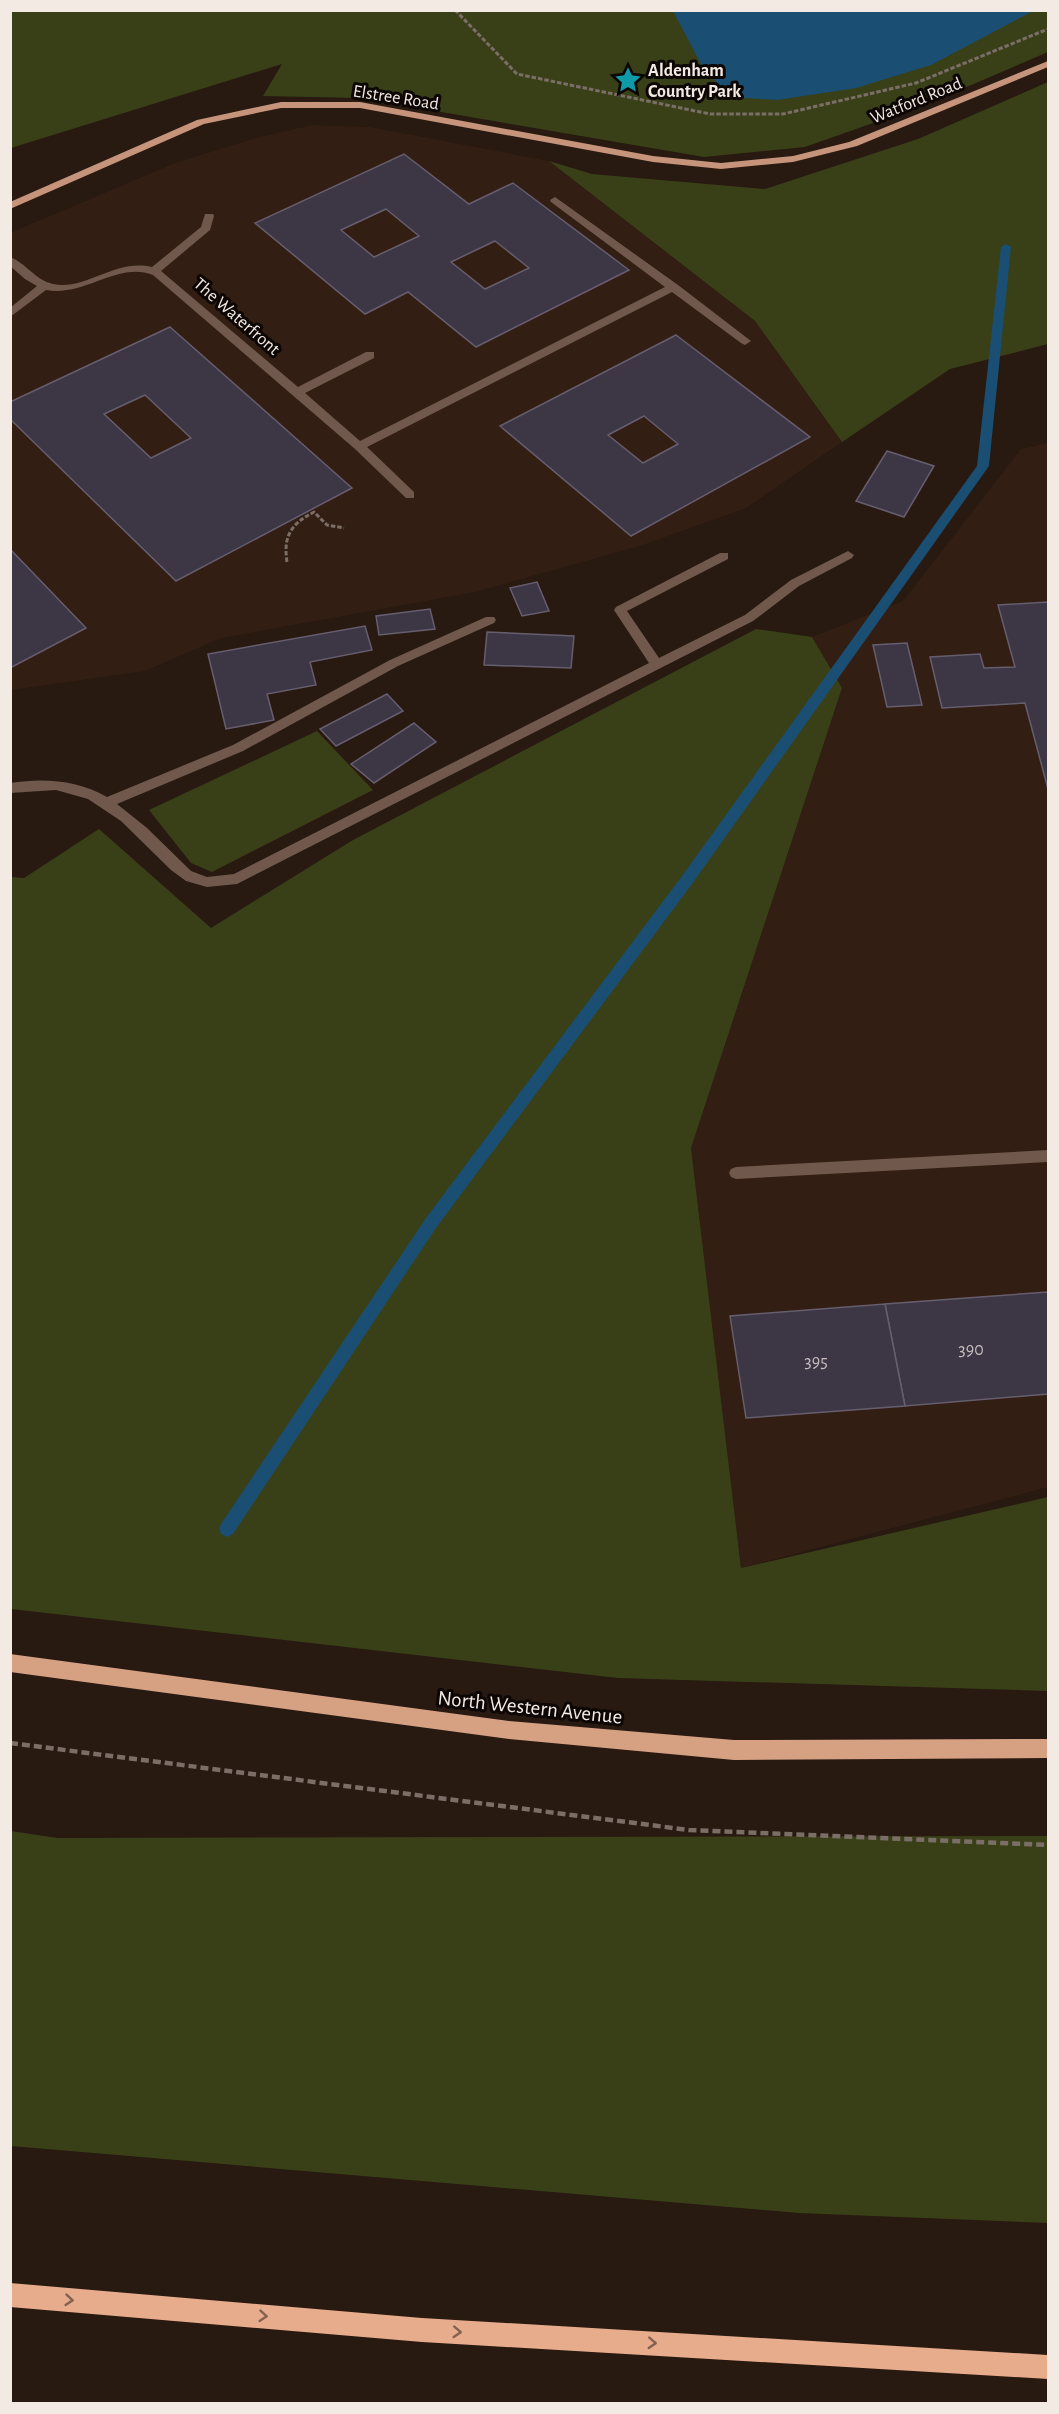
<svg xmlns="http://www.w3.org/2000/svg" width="1059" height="2414" viewBox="0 0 1059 2414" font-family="'Alegreya Sans',sans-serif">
  <rect width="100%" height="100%" fill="#281911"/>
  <g fill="#321e12">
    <path d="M312,125l58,2 179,34 206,160 87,121 -96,66 -103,37 -168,47 -254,46 -76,33 -134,19 -1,-457 165,-70 81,-25z"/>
    <path d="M1048,443v1044l-307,81 -50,-420 151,-460 -30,-51 91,-36 118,-152z"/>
  </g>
  <g fill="#394018">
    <path d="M1048,10v42l-121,52 -122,43 -101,10 -345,-59 -96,-2 19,-32 -271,84 -1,-137z"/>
    <path d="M1048,82v262l-98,25 -108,73 -87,-121 -206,-160 43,13 173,15 153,-50z"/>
    <path d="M756,629l56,8 30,51 -151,460 50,420 307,-71v194l-430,-13 -607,-69v-732l13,1 75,-49 112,99 142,-88z"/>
    <path d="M317,731l56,59 -161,82 -21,-9 -42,-53z"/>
    <path d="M11,1831l46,7 991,-2v387l-249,-10 -788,-67z"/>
  </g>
  <path fill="#1a4e72" d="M673,11h360l-102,54 -75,23 -79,12 -47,-3 -28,-31z"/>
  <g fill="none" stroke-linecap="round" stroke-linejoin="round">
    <path fill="#1a4e72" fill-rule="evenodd" d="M1006,244l5,3 -22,219 -297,418 -256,344 -203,306 -6,3 -6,-3 -2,-5 2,-5 205,-306 256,-342 295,-410 24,-219z"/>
  </g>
  <g fill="#3d3645" stroke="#665e6f" stroke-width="1.5" fill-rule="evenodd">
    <path d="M404,154l65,50 44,-21 116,87 -153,77 -68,-55 -43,22 -110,-91zM386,209l33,27 -45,21 -33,-27zM495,241l34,27 -44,21 -34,-27z"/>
    <path d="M170,327l182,161 -176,93 -166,-162v-17zM145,395l46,43 -40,20 -47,-44z"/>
    <path d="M676,335l134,102 -179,99 -131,-110zM644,416l34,28 -35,19 -35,-28z"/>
    <path d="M887,451l47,15 -30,51 -48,-16z"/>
    <path d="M10,549l76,79 -76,40z"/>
    <path d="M537,582l12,29 -27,5 -12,-28z"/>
    <path d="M1048,602v187l-23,-86 -83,5 -12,-51 50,-3 4,14 31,-1 -17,-62z"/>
    <path d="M430,609l5,20 -56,6 -3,-19z"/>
    <path d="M365,626l7,24 -62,12 6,23 -49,9 7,26 -48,9 -18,-75z"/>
    <path d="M487,632l87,4 -3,32 -87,-3z"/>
    <path d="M907,643l15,62 -35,2 -14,-62z"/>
    <path d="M387,694l16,17 -67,35 -16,-17z"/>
    <path d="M414,723l22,19 -62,41 -23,-19z"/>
    <path d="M1048,1292v102l-143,12 -20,-102z"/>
    <path d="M885,1304l20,102 -159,12 -16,-102z"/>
  </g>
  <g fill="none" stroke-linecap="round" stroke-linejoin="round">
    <g stroke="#7b6e67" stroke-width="3" stroke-dasharray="4.5 2" stroke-linecap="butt">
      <path d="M455,10l62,64 193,40h73l133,-31 132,-54"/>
      <path d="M287,562c-4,-26 4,-38 27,-50l13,13 17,3"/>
    </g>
    <path stroke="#7b6e67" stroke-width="4.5" stroke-dasharray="8 4" stroke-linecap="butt" d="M10,1743l679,87 359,15"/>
    <g fill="#70594c" fill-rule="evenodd">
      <path d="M555,197l123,88 73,56 -6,4 -4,-2 -69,-51 -305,155 47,45v6h-8l-51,-49 -202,-174c-35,-14 -68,22 -107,15l-36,27v-9l27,-22 -12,-7 -15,-13v-9c16,6 25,23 43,27 33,7 62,-26 99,-17l49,-40 4,-13h8l1,2 -4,14 -49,41 137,116 68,-35h8v6l-69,35 55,48 305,-154 -114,-85 -1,-2z"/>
      <path d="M848,551l6,4 -2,3 -53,28 -46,35 -516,263 -30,3 -21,-6 -15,-11 -50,-49 -33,-22 -32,-9 -46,3v-10c35,-5 66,-3 97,14l126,-52 157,-85 96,-43h8l2,3 -2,3 -96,43 -155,85 -126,53 30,24 44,43 16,6 27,-3 415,-211 -33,-50 -2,-3 2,-3 104,-54h8v6l-101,52 32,47 86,-43 46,-35z"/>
      <path d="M1048,1150v12l-312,17 -5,-2 -2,-4 2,-4 5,-2z"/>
    </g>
    <path fill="#c5947a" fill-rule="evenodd" d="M1048,61v6l-191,79 -64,16 -72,7 -68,-7 -293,-54h-79l-77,16 -194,85v-7l187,-82 84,-18h79l293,54 68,7 72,-7 56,-14z"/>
    <path fill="#d6a083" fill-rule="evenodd" d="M10,1654l499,67 225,19 314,-1v19l-314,2 -225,-21 -499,-67z"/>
    <path fill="#e7ac8c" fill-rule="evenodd" d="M10,2283l412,35 626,37v24l-626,-37 -412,-35z"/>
  </g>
  <defs><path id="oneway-chevron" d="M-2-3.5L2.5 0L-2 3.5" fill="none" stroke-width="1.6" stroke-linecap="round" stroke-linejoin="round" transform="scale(1.5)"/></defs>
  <g stroke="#84614f">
    <use href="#oneway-chevron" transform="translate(69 2300) rotate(5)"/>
    <use href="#oneway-chevron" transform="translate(263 2316) rotate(5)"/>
    <use href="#oneway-chevron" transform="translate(457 2332) rotate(3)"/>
    <use href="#oneway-chevron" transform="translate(652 2343) rotate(3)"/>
  </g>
  <defs>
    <symbol id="sight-bare" viewBox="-9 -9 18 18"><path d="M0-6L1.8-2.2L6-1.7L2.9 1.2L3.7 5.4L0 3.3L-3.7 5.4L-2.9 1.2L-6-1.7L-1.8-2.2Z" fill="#0f9aa8" stroke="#0c0604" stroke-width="2.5" paint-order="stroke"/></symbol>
  </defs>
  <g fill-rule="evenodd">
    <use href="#sight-bare" x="609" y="61" width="38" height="38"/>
  </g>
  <g text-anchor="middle" stroke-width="6" stroke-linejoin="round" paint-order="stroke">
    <g font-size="18" font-weight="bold" fill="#f4eae4" stroke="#0c0604" text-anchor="start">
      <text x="648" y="76">Aldenham<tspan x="648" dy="21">Country Park</tspan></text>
    </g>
    <g font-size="18" fill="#f4eae4" stroke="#0c0604">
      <text transform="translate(396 97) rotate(9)" y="6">Elstree Road</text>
      <text transform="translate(916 100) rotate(-22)" y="6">Watford Road</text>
      <text transform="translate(237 316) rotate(41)" y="6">The Waterfront</text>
    </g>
    <g font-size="18" fill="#c6bdbc">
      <text x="971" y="1355">390</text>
      <text x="816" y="1367">395</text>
    </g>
    <g font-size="21" fill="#f4eae4" stroke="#0c0604">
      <text transform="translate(530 1707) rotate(6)" y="7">North Western Avenue</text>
    </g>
  </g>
  <rect width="1059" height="2414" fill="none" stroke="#f4eae4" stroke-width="24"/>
</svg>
